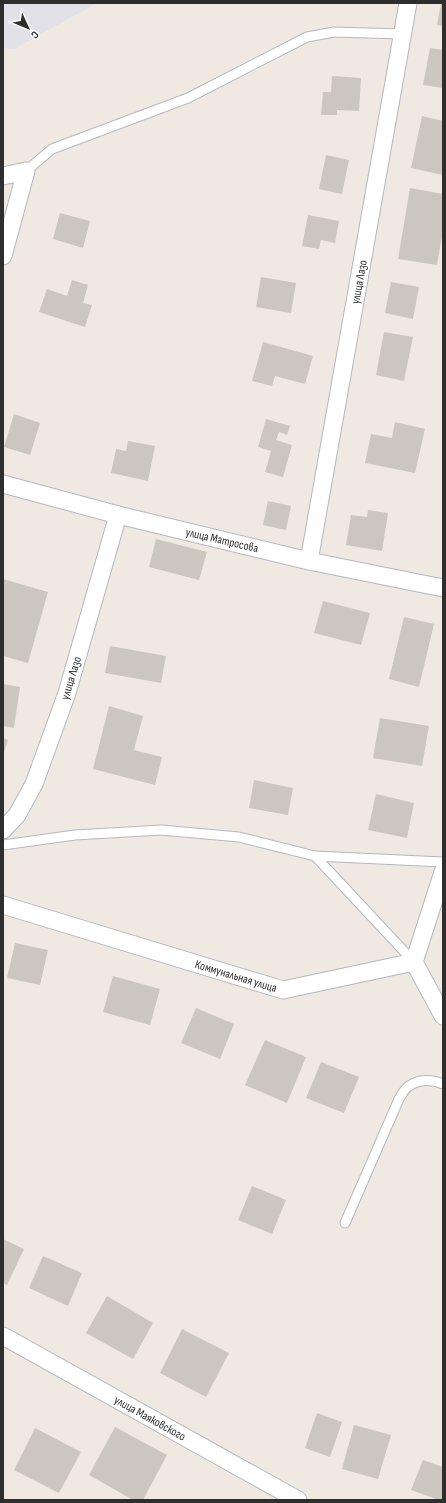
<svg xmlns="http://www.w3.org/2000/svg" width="446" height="1503" viewBox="0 0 446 1503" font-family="'Sofia Sans Condensed',sans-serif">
  <rect width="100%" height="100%" fill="#efe9e1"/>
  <path fill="#e3e1e8" d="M3,3h94l-83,46 -11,-1z"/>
  <g fill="#cbc7bf">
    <path d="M441,3h2v23l-6,-1z"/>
    <path d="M430,48l13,2v38l-20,-3z"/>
    <path d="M332,76l29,2 -2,33 -22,-1v5h-16l2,-23h8z"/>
    <path d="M422,116l21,5v54l-32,-7z"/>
    <path d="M326,155l23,5 -7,34 -23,-5z"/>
    <path d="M410,188l33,6v37l-6,34 -39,-6z"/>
    <path d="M60,213l30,8 -7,27 -30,-9z"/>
    <path d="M308,215l31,6 -4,22 -14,-3 -2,9 -17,-3z"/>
    <path d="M261,277l35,6 -5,30 -35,-6z"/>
    <path d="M72,280l16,5 -5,18 9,2 -7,22 -46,-15 8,-23 20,7z"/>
    <path d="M391,282l28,5 -6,32 -28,-6z"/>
    <path d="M384,332l29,5 -9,44 -28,-6z"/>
    <path d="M263,342l50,14 -8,28 -30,-8 -3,10 -20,-5z"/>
    <path d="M14,414l26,9 -10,32 -26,-8z"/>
    <path d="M266,419l24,7 -3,9 -8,-3 -3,8 16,5 -9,32 -18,-5 6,-21 -13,-4z"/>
    <path d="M395,422l30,7 -10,44 -50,-10 6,-29 21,4z"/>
    <path d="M128,441l27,5 -7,35 -37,-8 5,-24 10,2z"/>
    <path d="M268,501l23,5 -5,24 -23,-5z"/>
    <path d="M368,510l20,3 -6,38 -36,-6 5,-30 16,2z"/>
    <path d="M156,539l51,13 -8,28 -50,-13z"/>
    <path d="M3,579l45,13 -20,71 -25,-7z"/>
    <path d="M323,601l47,12 -9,32 -47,-12z"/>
    <path d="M404,617l30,7 -15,63 -30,-8z"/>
    <path d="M110,646l56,10 -5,27 -56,-10z"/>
    <path d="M3,684l17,3 -6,41 -11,-2z"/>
    <path d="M109,706l34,10 -9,34 28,7 -7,28 -62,-16z"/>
    <path d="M380,718l49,8 -7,40 -49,-8z"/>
    <path d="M3,738l5,2 -4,12h-1z"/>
    <path d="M254,780l39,8 -5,27 -39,-7z"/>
    <path d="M376,794l38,9 -7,35 -39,-8z"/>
    <path d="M15,943l33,7 -8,35 -33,-7z"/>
    <path d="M113,976l47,13 -10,36 -47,-13z"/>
    <path d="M196,1008l38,16 -14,35 -39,-16z"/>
    <path d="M265,1040l41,17 -19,46 -42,-18z"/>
    <path d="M321,1062l38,15 -15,36 -38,-15z"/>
    <path d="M252,1186l34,14 -14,34 -34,-14z"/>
    <path d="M3,1239l21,10 -17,36 -4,-2z"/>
    <path d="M43,1256l39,17 -14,33 -39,-18z"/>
    <path d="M107,1296l46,27 -20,36 -47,-26z"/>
    <path d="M182,1329l47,24 -23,44 -46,-24z"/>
    <path d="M317,1413l25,9 -12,35 -25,-9z"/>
    <path d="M354,1425l37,10 -13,44 -36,-10z"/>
    <path d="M115,1427l52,28 -24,45h-10l-44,-25z"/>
    <path d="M35,1428l46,24 -22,41 -45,-23z"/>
    <path d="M423,1460l20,7v33h-4l-28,-10z"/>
  </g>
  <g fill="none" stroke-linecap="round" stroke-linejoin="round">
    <defs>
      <g id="service">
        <path d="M26,171l26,-22 136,-51 119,-61 27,-5 68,2"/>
        <path d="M3,845l72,-10 86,-5 78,7 76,19 99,106"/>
        <path d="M315,856l128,6"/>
        <path d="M345,1223l54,-124c3,-5 6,-11 10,-13 10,-7 23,-7 34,-2"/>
      </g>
      <g id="minor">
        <path d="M3,176l23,-5 -23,85"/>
        <path d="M3,484l115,31 191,46 134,27"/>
        <path d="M309,561l99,-558"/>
        <path d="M3,830l14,-15 17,-31 33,-91 51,-178"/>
        <path d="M3,905l280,85 131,-28 29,54"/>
        <path d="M414,962l29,-90"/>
        <path d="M3,1336l295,164"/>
      </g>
    </defs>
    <use href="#service" stroke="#b4b7c1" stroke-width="11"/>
    <use href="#minor" stroke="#b4b7c1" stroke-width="19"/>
    <use href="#service" stroke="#fff" stroke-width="9"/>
    <use href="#minor" stroke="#fff" stroke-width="17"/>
  </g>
  <g text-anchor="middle" stroke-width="3" stroke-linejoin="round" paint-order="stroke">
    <g font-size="12" fill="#2e2e2e" stroke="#fff">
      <text transform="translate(359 282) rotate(-80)" y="4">улица Лазо</text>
      <text transform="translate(222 540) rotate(13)" y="4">улица Матросова</text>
      <text transform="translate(71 678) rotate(-73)" y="4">улица Лазо</text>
      <text transform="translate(236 976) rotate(17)" y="4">Коммунальная улица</text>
      <text transform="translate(150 1418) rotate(29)" y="4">улица Маяковского</text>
    </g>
  </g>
  <rect width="446" height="1503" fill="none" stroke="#2e2e2e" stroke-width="8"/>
  <g transform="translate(28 28) rotate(134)" stroke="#ffffff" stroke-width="3" paint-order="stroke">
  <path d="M0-3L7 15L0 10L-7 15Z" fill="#2e2e2e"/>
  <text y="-6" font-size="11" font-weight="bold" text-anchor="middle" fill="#2e2e2e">С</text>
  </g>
</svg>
